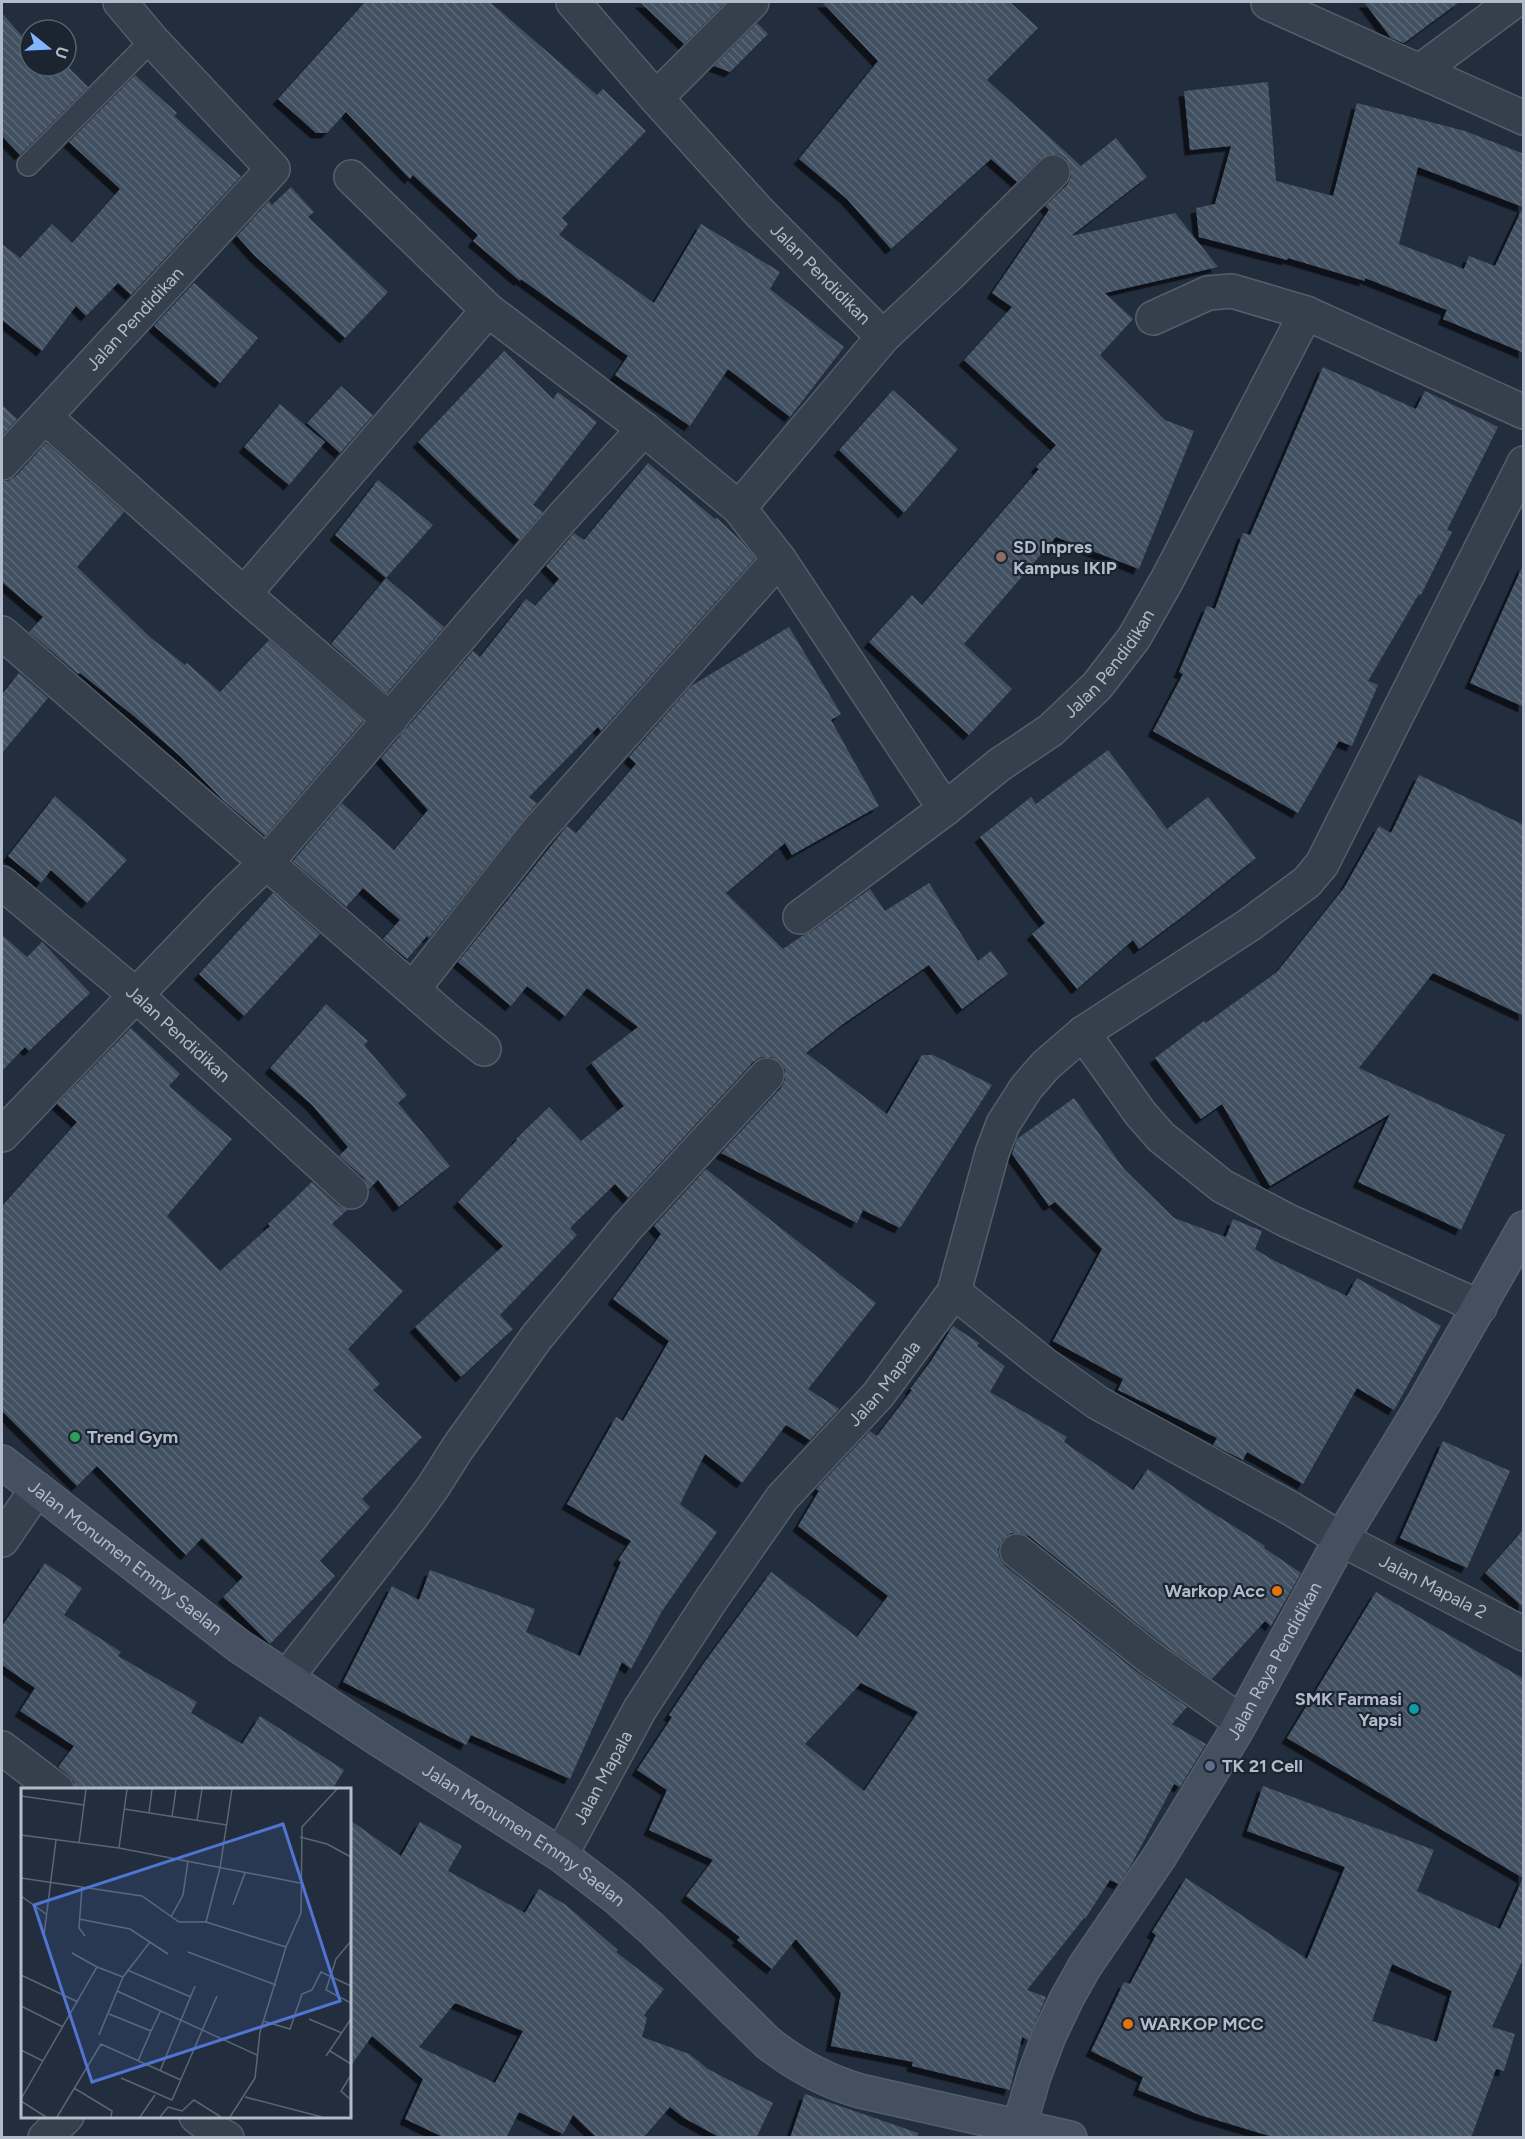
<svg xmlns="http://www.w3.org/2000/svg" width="1525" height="2139" viewBox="0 0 1525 2139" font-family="Figtree,sans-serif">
  <defs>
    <pattern id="building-back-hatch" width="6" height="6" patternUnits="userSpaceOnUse" patternTransform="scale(1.5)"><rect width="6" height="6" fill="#435162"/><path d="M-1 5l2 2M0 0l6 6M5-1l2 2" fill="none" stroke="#5c6877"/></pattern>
    <filter id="shadow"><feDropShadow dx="-5.5" dy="5.5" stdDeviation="0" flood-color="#0009"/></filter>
  </defs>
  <rect width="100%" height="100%" fill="#222e3d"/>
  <g fill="url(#building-back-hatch)" fill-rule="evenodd" filter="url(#shadow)">
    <path d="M365,2h125l107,93 6,-6 43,42 -84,87 6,6 -9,11 95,68 47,-79 79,48 -10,17 74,58 -54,70 -62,-48 -38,57 -75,-51 13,-19 -107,-77 -1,2 -47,-40 5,-6 -65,-60 -3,4 -64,-67 -19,21h-11l-38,-34z"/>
    <path d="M640,2h86l-42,42z"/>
    <path d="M822,2h188l28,26 -51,52 94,86 35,-28 31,39 -76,59 104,-23 43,54 -113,26 28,26 -33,36 65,65 29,11 -55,138 -83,-32 -92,107 48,45 -43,46 -100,-93 43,-47 10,10 117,-136 -3,-2 20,-22 -92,-85 48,-53 -20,-14 57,-83 -4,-4 22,-21 4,-8v-9l-5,-10 -8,-4h-9l-9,5 -23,23 -26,-23 -100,90 -44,-50 -48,-40 79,-98z"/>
    <path d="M1364,2h95l-55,41 -13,-5z"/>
    <path d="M2,13l26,30 2,-1v24l36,-1 22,22 -68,68 -18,-19z"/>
    <path d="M757,23l11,11 -38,38 -16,-6z"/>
    <path d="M135,75l42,38 -3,3 67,60 -110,119 -13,-12 -32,33 -10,-10 -34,45 -40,-31v-76l18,14 32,-34 20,19 48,-54 -51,-47z"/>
    <path d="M1268,82l8,99 57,15 24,-93 108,28 59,23v199l-81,-34 4,-9 -82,-32v3l-77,-23 -1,2 -88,-23 -3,-29 19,-4 16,-58 -41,4 -6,-59zM1418,167l105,40 -28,59 -26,-10 -5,13 -65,-25z"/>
    <path d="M291,187l23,25 -6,5 80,75 -43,46 -91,-83 -17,-19 32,-35 3,4z"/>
    <path d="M194,283l64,55 -38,45 -66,-57z"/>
    <path d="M504,351l49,48 5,-7 39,30 -64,83 10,7 -24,28 -101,-98z"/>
    <path d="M1323,367l93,42 9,-18 73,36 -51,103 5,2 -31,63 -2,-1 -51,87 10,4 -26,61 -13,-5 -41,72 -145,-82 30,-57 -4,-2 28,-66 8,3 28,-76 7,2z"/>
    <path d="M341,386l32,29 -33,38 -33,-30z"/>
    <path d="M893,390l65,59 -54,64 -65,-63z"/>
    <path d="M280,404l45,38 -36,43 -45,-38z"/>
    <path d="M2,405l15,14 -15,17z"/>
    <path d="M46,443l78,69 -47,55 74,71 34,27 2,-2 33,29 49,-52 94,81 -98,115 -42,-36 -43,-44 -45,-39 -55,-44 -2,1 -49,-42 14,-15 -41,-35v-101h6l8,-5z"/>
    <path d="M648,463l67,56 2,-1 24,23 14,17 -154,173 -3,-4 -69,70 8,6 -108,135 -2,-2 -20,23 -24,-20 17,-19 -37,-32 -17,19 -53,-46 49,-58 52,47 34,-40 -47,-52 92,-107 7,6 46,-58 9,7 24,-27 -13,-13 28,-33 10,7z"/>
    <path d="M378,480l55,45 -47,53 -51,-43z"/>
    <path d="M1524,563v144l-54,-24z"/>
    <path d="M386,578l58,49 -57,66 -56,-49z"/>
    <path d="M789,627l52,87 -10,6 48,86 -87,49 -7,-12 -59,50 57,56 19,-13 9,-4 59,-43 15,22 44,-28 49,78 13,-10 17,23 -46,35 -33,-44 -86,59 -37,29 81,61 35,-59h11l59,30 -92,143 -37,-18 -6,13 -136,-70 60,-65 4,-8v-10l-5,-8 -8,-5h-11l-8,5 -125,136 -13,-14 -45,44 7,7 -77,80 13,14 -52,48 -46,-50 88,-81 -45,-44 59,-62 -1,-1 33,-32 32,34 43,-35 -33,-43 47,-36 -51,-39 -22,28 -38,-30 -16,20 -53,-44 109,-136 9,7 60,-69 -7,-7 62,-71z"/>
    <path d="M19,673l29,25 -46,55v-59z"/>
    <path d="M1108,750l59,79 41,-32 48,61 -70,56 -47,35 -6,-9 -56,49 -45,-55 13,-11 -65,-86 51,-40 5,7z"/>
    <path d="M1419,775l105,50v191l-91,-43 -74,95 146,67 -44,95 -103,-48 32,-68 -120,72 -48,-82 -21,15 -46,-61 49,-37 2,2 71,-51 67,-84 35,-62 12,7z"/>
    <path d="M55,796l72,64 -40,43 -36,-33 -10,13 -33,-27z"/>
    <path d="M273,893l47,41 -76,82 -45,-42z"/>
    <path d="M2,935l25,22 15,-15 48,51 -61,58 -4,-4 -23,24z"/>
    <path d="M326,1004l42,37 -4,4 43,50 -9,8 52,63 -51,41 -21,-27 -9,9 -5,-11 -25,-22 9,-9 -36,-42 -42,-37z"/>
    <path d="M131,1028l49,46 -11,12 63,53 -65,77 53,55 50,-45 -2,-2 44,-42 26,24 9,4 -15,14 71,67 -55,58 32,35 -7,6 49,47 -60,62 8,8 -50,54 15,15 -65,68 -47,-47 20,-20 -41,-39 -16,17 -89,-89 -20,20 -75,-75v-205l75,-84 -20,-18z"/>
    <path d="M1074,1098l50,71 50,49 52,19 7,-18 29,12 -7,18 16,10 76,37 10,-18 84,48 -47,84 -37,-22 -54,96 -56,-32 -4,8 -30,-15 4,-7 -99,-48 5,-11 -70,-38 49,-92 -47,-47 -6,4 -37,-52 5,-15z"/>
    <path d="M706,1169l170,134 -68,86 31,20 -29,31 -24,-15 -44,58 -37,-29 -25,50 37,28 -55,79 -31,58 -9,-7 -52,117 -99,-44 -5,10 -123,-63 49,-96 27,14 11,-30 105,39 -9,23 54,24 41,-94 -3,-2 13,-19 -64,-37 49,-87 7,4 46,-80 -56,-42 48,-65 -7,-8z"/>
    <path d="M953,1326l26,17 -2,3 28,20 -15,26 77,45 -3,5 69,48 15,-21 49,34 68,43 -1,2 37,25 -30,53 -6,-5 -53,58 -52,-37 -131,-106 -9,-3h-9l-9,7 -4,9 1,8 6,9 132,106 50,35 -15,17 34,20 -26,43 -6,-3 -43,81 -12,19 -9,-4 -25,39 -1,-1 -57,72 19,7 -18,43 -6,-3 -12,53 -98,-24 1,-4 -82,-16 10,-53 -45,-54 -24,30 -35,-29 3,-3 -54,-41 27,-36 -64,-30 18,-40 -30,-20 35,-53 -3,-2 35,-52 67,-91 86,65 31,-41 -90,-70 21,-35 -3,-2 54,-58 7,5 35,-46 -2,-1 21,-28zM861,1683l57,29 -54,79 -59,-47z"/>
    <path d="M1443,1441l67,30 -43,97 -67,-30z"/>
    <path d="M1524,1529v79l-39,-35z"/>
    <path d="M45,1563l37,25 -18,27 57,37 -3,4 79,46 -6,11 51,31 18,-28 84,54 -12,20h-257l-1,-8 -5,-6 -11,-9 16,-21 -54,-35 15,-23 -33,-23v-39z"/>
    <path d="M1376,1592l148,87v278l-32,70 23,7 -11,37 -8,-2 -25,69h-195l-76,-23 -62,-25 5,-13 -52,-26 33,-69 6,2 26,-49 -4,-3 34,-54 121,81 38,-92 -98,-36 16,-45 171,64 -17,41 83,38 23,-51 -236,-140zM1392,1964l60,27 -15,51 -65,-21z"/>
    <path d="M350,1820l51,36 19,-34 42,24 -14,25 77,42 14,-24 27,16 52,45 -2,2 48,37 -20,26 3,3 -5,19 47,17 19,15 65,34 -17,35h-35l-37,-20 -14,-11 -27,31h-46l-24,-23 -10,19 -44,-22 -13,26h-61l-40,-19 18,-40 -51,-43 -22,31zM455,2003l68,28 -28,52 -76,-36z"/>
    <path d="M805,2094l113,39 -1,5h-127z"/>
  </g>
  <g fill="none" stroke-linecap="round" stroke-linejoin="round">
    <defs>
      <path id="lane" d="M28,165l124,-125"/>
      <g id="street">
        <path id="s1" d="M573,2l83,96 102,113 125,126 -144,171"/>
        <path d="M1268,3l256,115"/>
        <path d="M1420,71l93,-69"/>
        <path d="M656,98l96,-96"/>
        <path d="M351,177l137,133 156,119 95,79 40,51 166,250"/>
        <path d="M1153,318l55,-25 24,-2 74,22 218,99"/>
        <path d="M883,337l67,-63 103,-102"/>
        <path d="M45,417l199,177 244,-284"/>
        <path id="s2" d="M2,463l271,-294 -121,-129 -32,-38"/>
        <path d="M244,594l146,126"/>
        <path d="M2,633l448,389 34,27"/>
        <path id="s3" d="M2,883l135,113 214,196"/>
        <path id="s4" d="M800,917l145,-108 54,-44 52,-35 46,-44 37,-48 33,-58 139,-267"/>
        <path d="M413,989l122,-155 244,-275"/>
        <path d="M1083,1033l57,80 21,24 61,49 66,35 192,86"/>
        <path d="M2,1135l226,-236 39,-37 295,-344 82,-89"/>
        <path id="s5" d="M954,1292l90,72 54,39 192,105 51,31 183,95"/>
        <path d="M2,1540l35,-51"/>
        <path d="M1017,1551l132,106 92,65"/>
        <path d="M287,1677l122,-157 24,-33 24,-38 79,-111 91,-111 140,-152"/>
        <path d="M2,1748l55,42"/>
        <path id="s6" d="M561,1855l79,-146 71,-109 71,-102 96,-103 76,-103 38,-139 11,-29 23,-36 20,-23 37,-32 166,-108 58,-43 15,-18 202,-401"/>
        <path d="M196,2116l21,17 10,5"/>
        <path d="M45,2138l22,-22"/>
      </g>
      <g id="secondary">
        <path id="s7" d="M2,1462l237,184 141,94 181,115 56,43 34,30 117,115c28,22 57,38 92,48l210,47"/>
        <path id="s8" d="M1019,2127l15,-51 15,-40 18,-38 18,-32 75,-110 75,-123 106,-194 84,-138 99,-173"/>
      </g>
    </defs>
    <use href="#lane" stroke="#545e6b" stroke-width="24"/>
    <use href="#street" stroke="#545e6b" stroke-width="36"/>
    <use href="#secondary" stroke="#545e6b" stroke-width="36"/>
    <use href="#lane" stroke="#36404d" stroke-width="21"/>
    <use href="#street" stroke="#36404d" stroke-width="33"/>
    <use href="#secondary" stroke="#444f60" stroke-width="33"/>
  </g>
  <circle fill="#8d6e63" stroke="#1b2532" stroke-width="2" cx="1001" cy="557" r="6"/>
  <circle fill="#2e9e5b" stroke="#1b2532" stroke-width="2" cx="75" cy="1437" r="6"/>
  <g fill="#e8710a" stroke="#1b2532" stroke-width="2">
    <circle cx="1277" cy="1591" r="6"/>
    <circle cx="1128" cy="2024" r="6"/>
  </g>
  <circle fill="#0f9aa8" stroke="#1b2532" stroke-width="2" cx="1414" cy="1709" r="6"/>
  <circle fill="#5c6f8a" stroke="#1b2532" stroke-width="2" cx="1210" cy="1766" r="6"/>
  <g text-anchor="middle" stroke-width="4.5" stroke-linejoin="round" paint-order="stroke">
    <g font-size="18" fill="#b1bbc9" stroke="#1b2532">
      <text dy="6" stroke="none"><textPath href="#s1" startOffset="368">Jalan Pendidikan</textPath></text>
      <text dy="6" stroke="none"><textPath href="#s2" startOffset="196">Jalan Pendidikan</textPath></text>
      <text dy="6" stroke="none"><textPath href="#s4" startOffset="402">Jalan Pendidikan</textPath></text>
      <text dy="6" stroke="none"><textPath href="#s3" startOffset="232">Jalan Pendidikan</textPath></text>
      <text dy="6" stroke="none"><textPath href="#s6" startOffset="574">Jalan Mapala</textPath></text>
      <text dy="6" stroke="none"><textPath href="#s7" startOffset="156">Jalan Monumen Emmy Saelan</textPath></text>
      <text dy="6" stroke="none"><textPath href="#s5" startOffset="564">Jalan Mapala 2</textPath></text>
      <text dy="6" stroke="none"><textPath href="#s8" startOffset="534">Jalan Raya Pendidikan</textPath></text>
      <text dy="6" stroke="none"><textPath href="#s6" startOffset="88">Jalan Mapala</textPath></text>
      <text dy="6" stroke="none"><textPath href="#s7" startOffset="642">Jalan Monumen Emmy Saelan</textPath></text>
    </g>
    <g font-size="18" font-weight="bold" fill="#b1bbc9" stroke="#1b2532" text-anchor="start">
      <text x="1013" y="553">SD Inpres<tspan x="1013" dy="21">Kampus IKIP</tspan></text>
      <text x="87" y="1443">Trend Gym</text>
      <text x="1265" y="1597" text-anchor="end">Warkop Acc</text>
      <text x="1402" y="1705" text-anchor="end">SMK Farmasi<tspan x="1402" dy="21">Yapsi</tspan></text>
      <text x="1222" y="1772">TK 21 Cell</text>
      <text x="1140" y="2030">WARKOP MCC</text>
    </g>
  </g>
  <g transform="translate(21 1788)">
    <rect width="330" height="330" fill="#222e3d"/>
    <path fill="none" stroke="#5b6675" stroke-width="1.5" d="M0,8l63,9M103,21l103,16M128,25l3,-24M151,29l4,-28M176,33l5,-32M0,47l98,13 181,35M279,49l27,7 24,13M58,55l7,-54M98,60l8,-59M0,90l121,18 37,26h27l80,25M61,99l-3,41 6,8M0,108l25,18M212,117l12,-32M150,129l12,-22 5,-34M58,131l51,10 38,25M185,134l14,-54 12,-79M23,147l12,-95M330,153l-15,18 -10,31 25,13M167,164l88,33M51,165l25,14M106,182l64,27M0,187l57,27M96,203l140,64M0,218l42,21M88,226l42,17 -13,30M288,231l33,14M242,233l27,8 12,-35 10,-4 9,-18 30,14M130,243l10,-21M78,247l24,-58 27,-35M0,262l22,11M309,263l21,13M305,268l25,-37M139,283l35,-85M330,287l-10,16 10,9M100,290l51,22 45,-104M53,300l38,23 -1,6M224,309l77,20M0,311l76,-132 26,10M0,313l25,16M36,329l44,-73 80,36M119,329l15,-22M139,329l8,-10 14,4 12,-11 27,17M209,329l25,-39 5,-46 26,-85 15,-34 1,-86 35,-38"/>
    <path fill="#5174d3" fill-opacity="0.15" stroke="#5174d3" stroke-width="3" d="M262,36l57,177 -248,81 -58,-177z"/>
    <rect width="330" height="330" fill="none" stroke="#b1bbc9" stroke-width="3"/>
  </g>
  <rect width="1525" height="2139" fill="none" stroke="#b1bbc9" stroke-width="6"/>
  <g transform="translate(48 48) rotate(108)"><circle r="28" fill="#1b2532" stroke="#57616e" stroke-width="1.5"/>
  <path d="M0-4.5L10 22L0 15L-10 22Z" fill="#82b5fd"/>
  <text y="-9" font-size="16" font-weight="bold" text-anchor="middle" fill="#b1bbc9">U</text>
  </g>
</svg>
